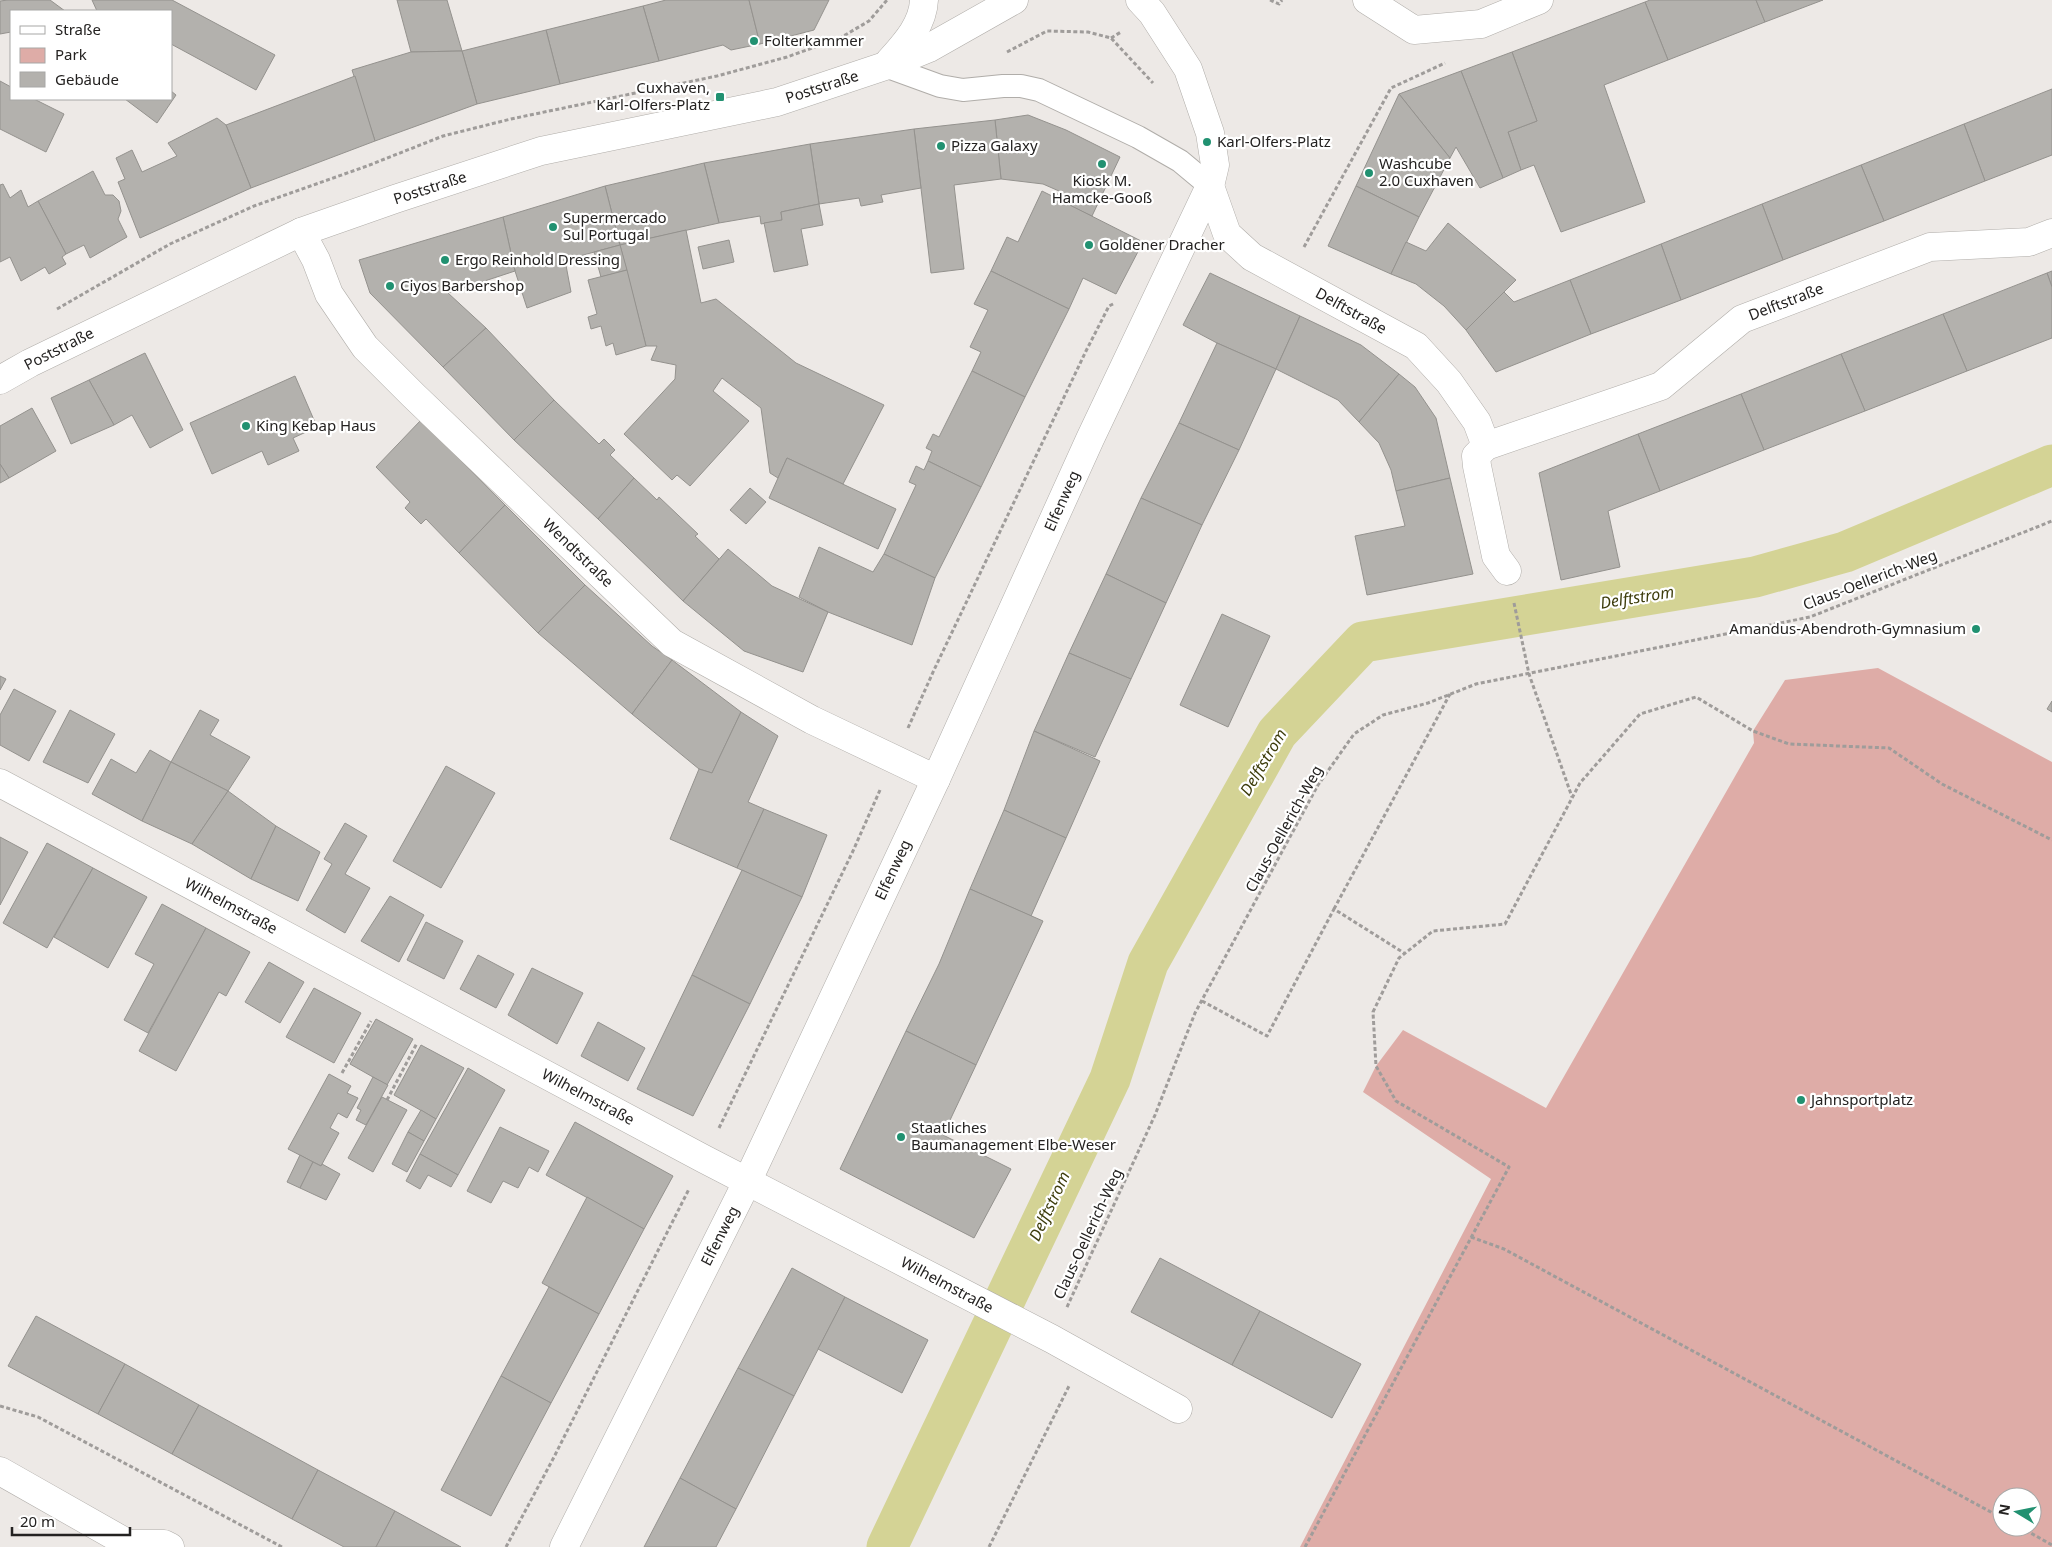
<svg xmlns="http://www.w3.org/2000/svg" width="2052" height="1547" viewBox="0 0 2052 1547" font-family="'Noto Sans',sans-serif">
  <rect width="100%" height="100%" fill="#ede9e6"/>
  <path fill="#deaca7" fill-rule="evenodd" d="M1878,668l174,94v785h-752l191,-368 -128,-87 13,-26 27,-36 143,78 208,-365 -1,-12 32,-51zM2002,1497h30v30h-30z"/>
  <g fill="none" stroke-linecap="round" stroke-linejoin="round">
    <path stroke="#d4d395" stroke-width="41" d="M887,1547l223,-468 38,-116 129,-230 86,-91 392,-65 90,-25 207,-87"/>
  </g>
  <g fill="#b3b1ad" stroke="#94928e">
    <path d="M8,0h42l15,11h-54v21l-11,2v-33z"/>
    <path d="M92,0h80l103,55 -19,35 -85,-46v-33h-74z"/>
    <path d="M397,0h50l15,51 -51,1z"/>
    <path d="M666,0h83l11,44 -29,6 -8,-5 -64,16 -16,-55z"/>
    <path d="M749,0h80l-15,30 -54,14z"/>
    <path d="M1650,0h106l9,22 -97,38 -23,-58z"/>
    <path d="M1756,0h67l-58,22z"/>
    <path d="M1645,2l23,58 -64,25 41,117 -84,30 -27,-67 -13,5 -13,-38 29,-11 -25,-69z"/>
    <path d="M643,6l16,55 -99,23 -14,-54z"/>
    <path d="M546,30l14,54 -83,20 -15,-53z"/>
    <path d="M462,51l15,53 -102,37 -23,-71 59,-18z"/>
    <path d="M1512,52l25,69 -29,11 13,38 -18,8 -42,-107z"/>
    <path d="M1461,71l42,107 -23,10 -24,-41 -6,11 -51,-64z"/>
    <path d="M355,76l20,65 -124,47 -25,-63z"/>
    <path d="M0,81l11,6v12h23l30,15 -18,38 -46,-23z"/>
    <path d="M2052,89v66l-67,26 -21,-57z"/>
    <path d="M171,91l5,4 -19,28 -32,-24h46z"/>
    <path d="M1399,94l51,64 -31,59 -63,-31z"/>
    <path d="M1028,115l38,15 54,27 -28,59 -36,-17 3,-8 -16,-7 -42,-5 -6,-59z"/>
    <path d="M217,118l9,7 25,63 -111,50 -22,-56 7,-3 -9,-21 16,-8 10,22 35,-16 -9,-13z"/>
    <path d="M995,120l6,59 -47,6 10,84 -33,4 -17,-144z"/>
    <path d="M1964,124l21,57 -101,40 -23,-56z"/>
    <path d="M914,129l7,59 -40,7 2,7 -22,4 -2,-8 -40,6 -9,-60z"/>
    <path d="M810,144l9,60 -38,8 1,8 -21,4 -1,-8 -41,7 -15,-60z"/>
    <path d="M704,163l15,60 -99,22 -15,-59z"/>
    <path d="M1861,165l23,56 -101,39 -21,-56z"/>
    <path d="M93,171l12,24h8l6,6 2,10 -3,8 9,18 -37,21 -6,-13 -18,9 -28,-53z"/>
    <path d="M3,184l7,14 11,-8 7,17 10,-6 28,53 -4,3 4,7 -17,10 -4,-7 -24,14 -11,-24 -10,5v-77z"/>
    <path d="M605,186l15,59 -55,15 6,32 -44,16 -12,-37 -12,-54z"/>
    <path d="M1356,186l63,31 -28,57 -63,-28z"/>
    <path d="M1042,191l101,51 -27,52 -33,-16 -14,31 -78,-38 16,-34 11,5z"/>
    <path d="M819,204l4,21 -22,4 7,36 -34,7 -10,-49 18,-3 -1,-8z"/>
    <path d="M1762,204l21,56 -102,40 -20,-56z"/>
    <path d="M503,217l12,54 -67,22 38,35 -43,39 -73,-74 -11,-33z"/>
    <path d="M1448,223l68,57 -50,50 -22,-24 -28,-22 -25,-10 15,-32 20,9z"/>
    <path d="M686,230l15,73 15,-4 80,64 88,42 -41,79 -56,-26 -9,20 -8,-5 -9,-65 -39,-30 -9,13 36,30 -59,65 -13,-11 -5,5 -48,-46 51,-55 1,-14 -25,-5 6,-14h-11l-26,-101z"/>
    <path d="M729,240l5,22 -31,7 -5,-22z"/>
    <path d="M1661,244l20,56 -90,34 -21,-54z"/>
    <path d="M620,245l7,25 -26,7 -7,-25z"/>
    <path d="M627,270l19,76 -30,9 -3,-12 -7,3 -5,-20 -10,3 -3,-12 9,-3 -9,-34z"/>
    <path d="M991,271l78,38 -44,88 -53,-26 9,-19 -11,-5 18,-37 -14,-6z"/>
    <path d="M2052,271v16l-5,-14z"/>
    <path d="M1210,273l90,43 -24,53 -59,-26 -34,-18z"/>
    <path d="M2047,273l5,14v51l-85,33 -24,-57z"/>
    <path d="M1570,280l21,54 -95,38 -30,-42 38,-38 10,10z"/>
    <path d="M1943,314l24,57 -102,40 -24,-57z"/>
    <path d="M1300,316l61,29 38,29 -40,48 -21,-22 -62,-31z"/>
    <path d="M486,328l68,72 -40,40 -71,-73z"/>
    <path d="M1217,343l59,26 -37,81 -60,-27z"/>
    <path d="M145,353l38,77 -33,18 -18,-33 -18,10 -25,-45z"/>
    <path d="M1841,354l24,57 -101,39 -23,-56z"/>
    <path d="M972,371l53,26 -44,90 -53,-26 4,-10 -6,-3 7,-14 6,3z"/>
    <path d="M1399,374l16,13 21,31 14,60 -54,13 -5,-21 -12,-27 -20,-21z"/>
    <path d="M295,376l22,51 -24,11 6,13 -31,14 -6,-14 -50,23 -22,-51z"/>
    <path d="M89,380l25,45 -43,19 -20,-46z"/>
    <path d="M1741,394l23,56 -104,41 -22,-57z"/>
    <path d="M554,400l45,44 5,-5 11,11 -5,5 24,23 -36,41 -84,-79z"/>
    <path d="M32,408l24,43 -47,27 -9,-14v-38z"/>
    <path d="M421,420l84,85 -46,48 -33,-34 -5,5 -16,-16 5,-6 -34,-35z"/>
    <path d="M1179,423l60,27 -37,75 -61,-27z"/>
    <path d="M1638,434l22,57 -52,20 12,56 -59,13 -22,-107z"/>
    <path d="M787,458l109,51 -18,40 -109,-51z"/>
    <path d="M928,461l53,26 -46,91 -51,-24 32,-69 -7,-3 7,-16 8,4z"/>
    <path d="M0,464l9,14 -9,5z"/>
    <path d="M634,478l23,22 2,-3 39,37 -3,2 24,23 -36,42 -85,-82z"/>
    <path d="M1450,478l23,96 -106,21 -12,-59 50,-10 -9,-35z"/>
    <path d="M750,488l16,14 -20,22 -16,-14z"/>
    <path d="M1141,498l61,27 -36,78 -60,-29z"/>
    <path d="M505,505l80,80 -47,48 -79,-80z"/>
    <path d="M819,547l54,25 11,-18 51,24 -23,67 -84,-33 -29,-15z"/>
    <path d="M728,549l44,37 56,26 -25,60 -59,-21 -61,-50z"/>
    <path d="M1106,574l60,29 -35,76 -62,-26z"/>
    <path d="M585,585l67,61 20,14 -40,54 -94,-81z"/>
    <path d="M1222,614l48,22 -42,91 -48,-22z"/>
    <path d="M1069,653l62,26 -36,78 -61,-26z"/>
    <path d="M672,660l69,52 -29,61 -13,-4 -67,-55z"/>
    <path d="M0,676l6,3 -6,11z"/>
    <path d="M14,689l42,22 -27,50 -29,-16v-30z"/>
    <path d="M2052,701v11l-5,-3z"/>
    <path d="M70,710l45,24 -27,49 -45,-21z"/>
    <path d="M200,710l19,10 -9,15 40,22 -22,34 -57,-29z"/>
    <path d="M741,712l37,24 -30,66 16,7 -27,59 -67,-29 29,-70 13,4z"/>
    <path d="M1034,731l66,30 -34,77 -62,-28z"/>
    <path d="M150,750l21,12 -29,59 -50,-27 19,-35 25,14z"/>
    <path d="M171,762l57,29 -36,53 -50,-23z"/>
    <path d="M446,766l49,27 -54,95 -48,-27z"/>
    <path d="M228,791l48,35 -25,53 -59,-35z"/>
    <path d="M764,809l63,26 -25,62 -65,-29z"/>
    <path d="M1004,810l62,28 -35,78 -61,-27z"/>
    <path d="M345,823l22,13 -22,38 25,14 -25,45 -39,-23 26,-46 -8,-5z"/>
    <path d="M276,826l44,26 -22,49 -47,-22z"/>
    <path d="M0,837l28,15 -28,53z"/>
    <path d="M47,843l46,25 -46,80 -44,-25z"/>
    <path d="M93,868l54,29 -39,71 -54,-31z"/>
    <path d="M742,870l60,27 -52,107 -58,-29z"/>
    <path d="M970,889l73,32 -67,144 -70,-34 33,-67z"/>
    <path d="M390,896l34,19 -25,47 -38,-21z"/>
    <path d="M162,904l44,24 -58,105 -24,-13 30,-56 -19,-10z"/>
    <path d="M426,922l37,19 -19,38 -37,-19z"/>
    <path d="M206,928l44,24 -24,44 -7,-4 -43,79 -37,-20z"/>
    <path d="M478,955l36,19 -18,34 -36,-19z"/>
    <path d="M269,962l35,20 -24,41 -35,-21z"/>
    <path d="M532,968l51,25 -26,51 -49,-29z"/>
    <path d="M692,975l58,29 -57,112 -56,-27z"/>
    <path d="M314,988l47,25 -27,50 -48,-26z"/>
    <path d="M376,1019l37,20 -26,46 -37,-21z"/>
    <path d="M598,1022l47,26 -17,33 -47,-25z"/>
    <path d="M906,1031l70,34 -33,70 68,34 -37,69 -134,-69z"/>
    <path d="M421,1045l43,23 -28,51 -42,-24z"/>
    <path d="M468,1068l37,22 -47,85 -38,-21z"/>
    <path d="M329,1074l22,12 -4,7 11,5 -11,20 -9,-5 -8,15 9,5 -18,33 -33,-17z"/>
    <path d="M373,1077l15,8 -22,40 -10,-5 5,-10 -4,-2z"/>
    <path d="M382,1097l25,13 -34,62 -25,-14z"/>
    <path d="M421,1110l15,9 -12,22 -16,-9z"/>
    <path d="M575,1122l98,54 -29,53 -98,-54z"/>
    <path d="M500,1127l49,24 -11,21 -9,-5 -11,21 -15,-7 -12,22 -24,-12z"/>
    <path d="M408,1132l16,9 -17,31 -15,-8z"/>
    <path d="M420,1154l38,21 -7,12 -23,-12 -8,14 -14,-8z"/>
    <path d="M300,1155l13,7 -13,26 -13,-6z"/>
    <path d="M313,1162l8,4 1,-2 18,10 -14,26 -26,-12z"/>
    <path d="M587,1197l57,32 -45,85 -57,-31z"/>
    <path d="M1160,1258l100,53 -28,54 -101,-53z"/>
    <path d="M792,1268l53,29 -51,99 -56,-28z"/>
    <path d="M549,1287l50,27 -48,89 -50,-27z"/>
    <path d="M845,1297l83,43 -26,53 -84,-44z"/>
    <path d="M1260,1311l101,53 -29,54 -100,-53z"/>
    <path d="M36,1316l89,48 -27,50 -90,-48z"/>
    <path d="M125,1364l74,41 -27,49 -74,-40z"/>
    <path d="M738,1368l56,28 -58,113 -56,-31z"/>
    <path d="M501,1376l50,27 -60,113 -50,-26z"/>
    <path d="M199,1405l119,65 -26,49 -120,-65z"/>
    <path d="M318,1470l77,41 -19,36h-32l-52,-28z"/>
    <path d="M680,1478l56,31 -20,38h-72z"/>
    <path d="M395,1511l66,36h-85z"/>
  </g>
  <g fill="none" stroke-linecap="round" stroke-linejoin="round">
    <defs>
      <path id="service" d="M885,66l55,20 23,4 40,-4h18l18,4 99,47 42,24 30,25"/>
      <g id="minor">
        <path d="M1367,0l47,30 67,-6 58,-24"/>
        <path d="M1210,186l17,48 25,23 164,89 33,36 28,40 9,24"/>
        <path d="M301,232l15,28 13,34 36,53 48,48 259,248 140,77 124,59"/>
        <path d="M1507,571l-11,-15 -19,-90 -1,-10 10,-10 175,-60 81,-67 188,-72 99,-5 23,-9"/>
        <path d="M0,783l704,376 348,180 126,70"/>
        <path d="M564,1547l184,-367 188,-401 154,-340 120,-253 5,-21 -5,-32 -22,-64 -36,-56 -12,-13"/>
      </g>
      <g id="tertiary">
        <path d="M889,62c16,-18 34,-37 35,-62"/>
        <path d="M0,380l30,-17 271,-131 94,-33 146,-48 236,-49 108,-36 44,-18 85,-48"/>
        <path d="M0,1471l134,76"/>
        <path d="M130,1544h34l6,3"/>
      </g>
    </defs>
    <use href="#service" stroke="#b0ada9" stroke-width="24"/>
    <use href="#minor" stroke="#b0ada9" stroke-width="29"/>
    <use href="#tertiary" stroke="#b0ada9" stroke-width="29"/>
    <g stroke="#9f9c9a" stroke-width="3" stroke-dasharray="4 2.5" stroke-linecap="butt">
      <path d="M1270,0l9,4 3,-4"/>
      <path d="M1111,38l10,-6"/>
      <path d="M1007,52l40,-21 41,1 23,6 42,45"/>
      <path d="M1304,247l87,-159 54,-25"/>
      <path d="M57,309l113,-65 84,-38 113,-40 76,-30 68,-17 206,-43 70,-19 53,-19 29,-17 18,-21"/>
      <path d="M1514,603l15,71 43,123"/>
      <path d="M908,728l26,-58 152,-319 23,-45 6,-3"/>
      <path d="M1334,909l116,-215"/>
      <path d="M1202,1001l65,35 67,-127 70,44"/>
      <path d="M342,1073l29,-52"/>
      <path d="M387,1100l30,-57"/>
      <path d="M719,1128l134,-277 27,-61"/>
      <path d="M1471,1237l33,12 498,269"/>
      <path d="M1067,1307l88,-192 40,-102 123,-228 36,-51 29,-19 45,-12 48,-19 334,-67 242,-96"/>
      <path d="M0,1406l38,11 244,130"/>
      <path d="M2020,1527l32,18"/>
      <path d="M506,1547l48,-90 135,-268"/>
      <path d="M989,1547l80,-161"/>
      <path d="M1305,1547l204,-380 -113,-66 -20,-35 -3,-54 26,-54 34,-27 72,-7 75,-141 60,-69 56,-17 57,34 36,13 100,4 53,36 110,56"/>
    </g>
    <use href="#service" stroke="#fff" stroke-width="22"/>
    <use href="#minor" stroke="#fff" stroke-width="28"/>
    <use href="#tertiary" stroke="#fff" stroke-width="28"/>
  </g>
  <g fill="#219171" stroke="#fff" stroke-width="2">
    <circle cx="754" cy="41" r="5"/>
    <rect x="715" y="92" width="10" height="10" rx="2.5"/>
    <circle cx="1207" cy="142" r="5"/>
    <circle cx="941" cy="146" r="5"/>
    <circle cx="1102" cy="164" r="5"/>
    <circle cx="1369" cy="173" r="5"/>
    <circle cx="553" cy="227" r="5"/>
    <circle cx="1089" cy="245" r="5"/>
    <circle cx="445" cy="260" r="5"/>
    <circle cx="390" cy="286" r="5"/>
    <circle cx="246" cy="426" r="5"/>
    <circle cx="1976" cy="629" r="5"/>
    <circle cx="1801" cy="1100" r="5"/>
    <circle cx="901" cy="1137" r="5"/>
  </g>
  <g text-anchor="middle" stroke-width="4.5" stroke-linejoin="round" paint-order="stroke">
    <g font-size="15" fill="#242221" stroke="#fff" text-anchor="start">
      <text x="764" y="46">Folterkammer</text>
      <text x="710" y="93" text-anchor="end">Cuxhaven,<tspan x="710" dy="17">Karl-Olfers-Platz</tspan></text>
      <text x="1217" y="147">Karl-Olfers-Platz</text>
      <text x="951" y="151">Pizza Galaxy</text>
      <text x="1379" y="169">Washcube<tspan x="1379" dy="17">2.0 Cuxhaven</tspan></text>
      <text x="1102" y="186" text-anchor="middle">Kiosk M.<tspan x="1102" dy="17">Hamcke-Gooß</tspan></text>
      <text x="563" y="223">Supermercado<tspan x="563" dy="17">Sul Portugal</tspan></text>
      <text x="1099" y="250">Goldener Dracher</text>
      <text x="455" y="265">Ergo Reinhold Dressing</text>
      <text x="400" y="291">Ciyos Barbershop</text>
      <text x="256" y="431">King Kebap Haus</text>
      <text x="1966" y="634" text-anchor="end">Amandus-Abendroth-Gymnasium</text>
      <text x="1811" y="1105">Jahnsportplatz</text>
      <text x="911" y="1133">Staatliches<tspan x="911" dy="17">Baumanagement Elbe-Weser</tspan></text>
    </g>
    <g font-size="15" fill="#242221" stroke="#fff">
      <text transform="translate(822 87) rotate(-18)" y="5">Poststraße</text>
      <text transform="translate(430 188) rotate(-18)" y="5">Poststraße</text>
      <text transform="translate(1786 302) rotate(-21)" y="5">Delftstraße</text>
      <text transform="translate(1351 311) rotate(29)" y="5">Delftstraße</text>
      <text transform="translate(59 349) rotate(-27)" y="5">Poststraße</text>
      <text transform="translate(1062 501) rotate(-66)" y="5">Elfenweg</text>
      <text transform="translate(578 553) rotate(44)" y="5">Wendtstraße</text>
      <text transform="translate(1870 580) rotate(-21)" y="5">Claus-Oellerich-Weg</text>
      <text transform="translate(1284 829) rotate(-61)" y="5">Claus-Oellerich-Weg</text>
      <text transform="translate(893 870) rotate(-65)" y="5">Elfenweg</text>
      <text transform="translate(231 906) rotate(28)" y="5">Wilhelmstraße</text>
      <text transform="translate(588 1097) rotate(28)" y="5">Wilhelmstraße</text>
      <text transform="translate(1088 1234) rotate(-65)" y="5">Claus-Oellerich-Weg</text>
      <text transform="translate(720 1236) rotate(-63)" y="5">Elfenweg</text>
      <text transform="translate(947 1285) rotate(28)" y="5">Wilhelmstraße</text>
    </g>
    <g font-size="16" font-style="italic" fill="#3d3c0b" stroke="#fff">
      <text transform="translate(1637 597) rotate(-9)" y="6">Delftstrom</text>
      <text transform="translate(1263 762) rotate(-59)" y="6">Delftstrom</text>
      <text transform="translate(1049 1206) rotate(-65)" y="6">Delftstrom</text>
    </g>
  </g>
  <rect x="10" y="10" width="162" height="90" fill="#ffffff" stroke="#a7a7a6"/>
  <rect x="20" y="26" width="25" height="8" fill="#ffffff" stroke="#a7a7a6"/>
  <text x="55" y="35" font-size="15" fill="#242221">Straße</text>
  <rect x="20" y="48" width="25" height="15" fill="#deaca7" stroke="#a7a7a6"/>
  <text x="55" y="60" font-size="15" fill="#242221">Park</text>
  <rect x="20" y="72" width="25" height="15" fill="#b3b1ad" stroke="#a7a7a6"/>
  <text x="55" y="85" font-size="15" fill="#242221">Gebäude</text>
  <g transform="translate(2017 1512) rotate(280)"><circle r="24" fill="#ffffff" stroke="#a7a7a6"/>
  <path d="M0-4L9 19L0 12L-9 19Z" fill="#219171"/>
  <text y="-8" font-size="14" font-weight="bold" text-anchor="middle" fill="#242221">N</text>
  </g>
  <path d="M12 1527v8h118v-8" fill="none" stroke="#242221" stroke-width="2.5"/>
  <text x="20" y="1527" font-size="15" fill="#242221" stroke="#ffffff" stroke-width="4" paint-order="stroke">20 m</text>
</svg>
